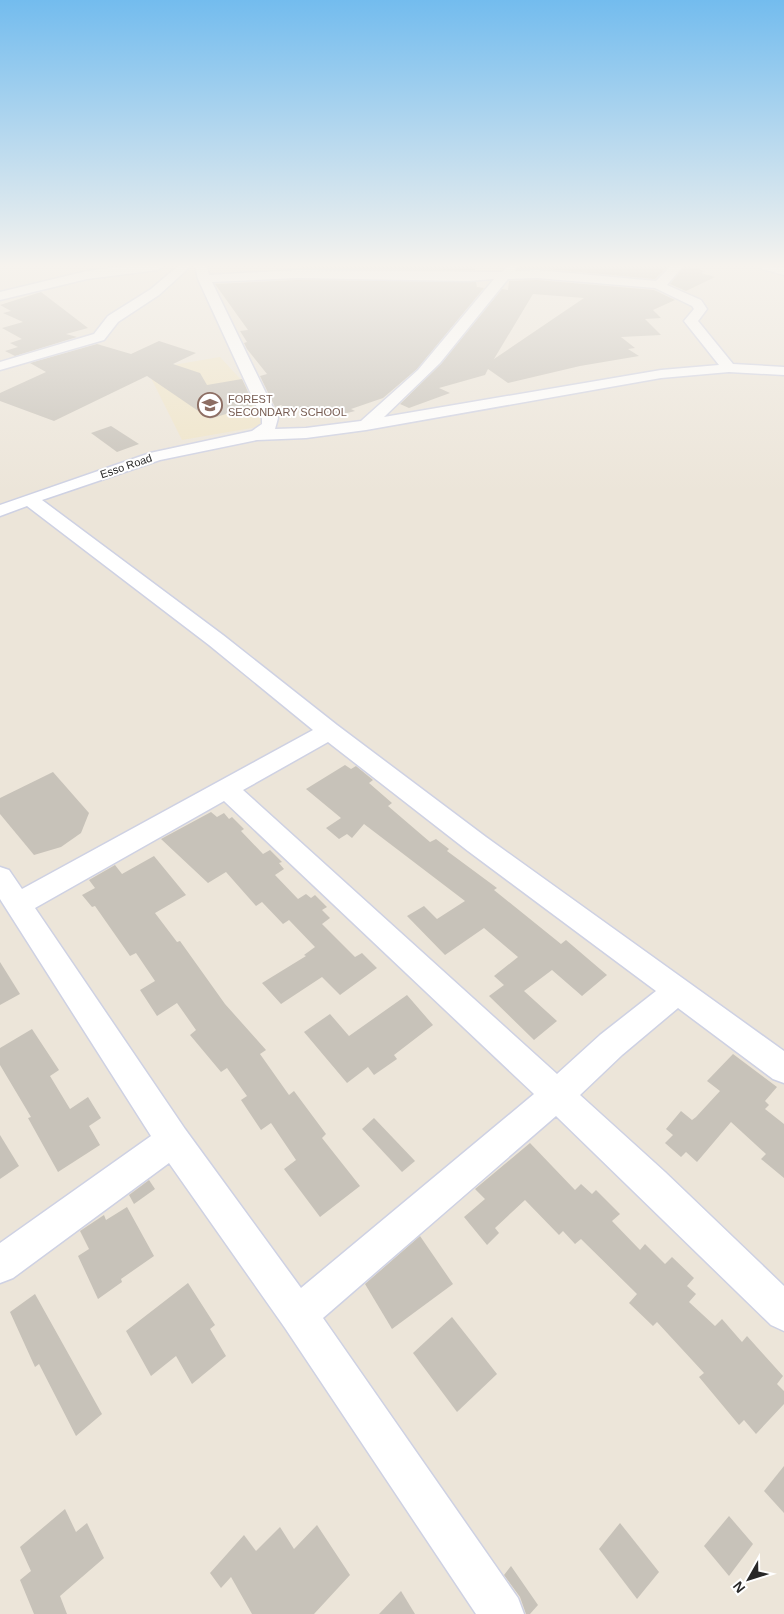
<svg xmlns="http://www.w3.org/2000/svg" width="784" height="1614" viewBox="0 0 784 1614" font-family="Arial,sans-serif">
  <rect width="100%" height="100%" fill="#ece5d9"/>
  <path fill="#efe4c7" d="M220,357l25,27 19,42 -82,14 -31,-62 22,-13z"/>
  <g fill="#c7c2b9" fill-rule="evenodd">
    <path d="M302,266h141l32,1v3l-173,-2z"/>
    <path d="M519,266h149l-13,13 -118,-11 -19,1z"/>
    <path d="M685,266l20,5 -4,2 14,4 -29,14 -16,-7z"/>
    <path d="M297,280l179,2 1,5 7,1 -67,81 -34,29 -32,11 4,2 -27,7 -13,-12 -26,6 -8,-7 -6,2 -15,-31 7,-2 -20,-25 -3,-6 3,-1 -7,-11 8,-1 -33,-46z"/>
    <path d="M537,280l117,10 21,10 -22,10 8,8 -16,1 16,16 -40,2 14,11 -7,1 11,7 -59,10 -72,17 -20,-14 -3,6 -46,13 11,5 -41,15 -9,-4 41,-40 61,-75 6,1 1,-9zM533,294l51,4 -90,61z"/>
    <path d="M41,292l47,36 -22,6 11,3 -62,19 -10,-5 13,-4 -8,-4 12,-4 -20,-11 21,-6 -20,-9 8,-2 -11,-6z"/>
    <path d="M159,341l37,12 -23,11 27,9 7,12 35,-6 12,26 -44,14 -63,-43 -93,45 -54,-20v-8l46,-21 -16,-9 67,-19 34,10z"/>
    <path d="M111,426l28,18 -22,8 -26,-19z"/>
    <path d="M345,765l6,4 5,-3 17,14 -4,3 23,20 -4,3 42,36 6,-3 13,10 -2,2 50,37 -3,2 67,54 5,-4 41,35 -25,21 -30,-26 -28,21 33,30 -23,19 -45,-44 15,-11 -10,-9 24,-19 -34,-29 -39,27 -38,-39 17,-10 13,13 28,-18 -101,-77 -12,14 -5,-4 -8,5 -13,-11 15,-10 -35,-29z"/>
    <path d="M53,772l36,41 -8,20 -20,14 -27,8 -34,-41v-16z"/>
    <path d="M211,812l6,5 7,-4 5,6 3,-2 12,12 -3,2 22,23 7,-4 12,12 -3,1 5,6 -9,6 23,24 8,-5 5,4 4,-3 12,12 -5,3 8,8 -8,6 33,33 7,-4 15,15 -37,27 -18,-18 -41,27 -19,-21 44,-27 -2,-1 11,-8 -26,-27 -6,4 -21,-22 -6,4 -30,-34 -18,11 -47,-44z"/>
    <path d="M154,856l32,39 -31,18 22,29 3,-1 45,63 41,46 -6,4 29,41 5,-4 32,43 -4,4 38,48 -40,31 -36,-48 12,-9 -25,-37 -10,7 -20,-30 6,-4 -20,-28 -6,4 -31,-37 6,-5 -19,-27 -20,13 -17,-26 15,-9 -19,-28 -6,3 -35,-50 -3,1 -10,-12 13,-7 -6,-8 26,-15 7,9z"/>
    <path d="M0,962l20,32 -20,11z"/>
    <path d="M407,995l26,30 -39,30 3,4 -23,16 -6,-8 -21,16 -43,-51 26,-18 19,22z"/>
    <path d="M32,1029l27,41 -9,6 20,33 18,-12 13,21 -12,8 11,19 -42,27 -30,-54 3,-1 -31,-52v-17z"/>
    <path d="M733,1054l44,33 -12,14 4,4 -4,4 19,15v54l-23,-19 5,-5 -35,-32 -34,40 -11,-10 -5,5 -16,-14 8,-8 -7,-6 15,-18 11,9 4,-3 24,-26 -13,-10z"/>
    <path d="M374,1118l41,43 -13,11 -40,-43z"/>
    <path d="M0,1135l19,31 -19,13z"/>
    <path d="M530,1143l45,47 6,-6 11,10 4,-4 24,24 -8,7 28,29 5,-6 20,20 7,-7 22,21 -7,8 9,8 -7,8 26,24 7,-7 20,23 5,-6 36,40 -6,8 7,7v13l-28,30 -12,-14 -5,5 -40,-48 5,-4 -47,-51 -4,4 -24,-23 8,-9 -56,-55 -6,5 -12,-13 -4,4 -34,-35 -30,28 4,5 -12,12 -23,-28 21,-18 -10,-10z"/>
    <path d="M149,1180l6,9 -21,15 -5,-9z"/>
    <path d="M127,1207l27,49 -33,23 1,3 -24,17 -20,-43 11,-7 -9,-18 24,-16 2,5z"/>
    <path d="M420,1236l33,48 -61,45 -27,-45z"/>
    <path d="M188,1283l27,42 -5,4 16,27 -34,28 -16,-28 -25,20 -25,-45z"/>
    <path d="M35,1294l67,120 -26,22 -37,-72 -4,3 -25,-55z"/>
    <path d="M452,1317l45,57 -40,38 -44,-59z"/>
    <path d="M784,1466v47l-20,-22z"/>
    <path d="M65,1509l11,23 11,-9 17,35 -44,38 7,18h-33l-14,-34 11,-9 -11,-24z"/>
    <path d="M729,1516l24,28 -24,32 -25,-30z"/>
    <path d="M620,1523l39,49 -22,27 -38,-50z"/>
    <path d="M317,1525l33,50 -36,39h-62l-21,-37 -10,11 -11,-15 34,-38 12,16 24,-24 14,22z"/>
    <path d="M511,1566l27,39 -8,9h-4l-6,-17 -16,-22z"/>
    <path d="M401,1591l14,23h-36z"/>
  </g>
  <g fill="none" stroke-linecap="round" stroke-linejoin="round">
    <defs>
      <g id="minor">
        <path d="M127,266h37l-6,4 -71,9 -87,21v-8l87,-21z"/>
        <path d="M178,266h13l-32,29 -41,27 -14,18 -104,30v-8l94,-28 14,-18 43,-27z"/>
        <path d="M195,266h12l2,9 88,-5 205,2 5,-6h10l-2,5 22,-1 119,11 15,-15h12l-16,19 34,15 6,9 -9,12 35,43 51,3v8l-55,-3 -68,6 -295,52 -60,8 -49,2 -97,20 -118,40 181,135 114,90 149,112 298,214v32l-11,-4 -95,-71 -56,47 -42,40 85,77 119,114v45l-13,-6 -215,-209 -233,202 195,280 6,16h-48l-191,-286 -116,-165 -156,115 -13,5v-40l151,-107 -151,-237v-32l9,3 13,19 291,-159 -104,-85 -182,-139 -27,10v-11l150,-52 102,-22 10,-7v-6l-64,-139zM297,278l171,3 26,-2 -76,91 -57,51 -55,7 -31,1 3,-11 -66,-136zM537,278l118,10 37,18 2,3 -10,12 35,44 -58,5 -277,47 56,-54 68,-84zM328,742l140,109 188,140 -56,44 -43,39 -314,-284zM224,801l310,293 -233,194 -116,-159 -150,-221z"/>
        <path d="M760,266l24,1v8l-22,-6z"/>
      </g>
    </defs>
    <use href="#minor" stroke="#ced1e3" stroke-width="3"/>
    <use href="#minor" fill="#fff" fill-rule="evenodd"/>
  </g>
  <linearGradient id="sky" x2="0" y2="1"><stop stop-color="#73bcee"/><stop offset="0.54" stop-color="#f6f3ee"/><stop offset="1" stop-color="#f6f3ee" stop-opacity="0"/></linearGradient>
  <rect width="784" height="492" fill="url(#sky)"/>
  <defs>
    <symbol id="school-ring" viewBox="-11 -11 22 22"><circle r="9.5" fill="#fff" stroke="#8d6e63" stroke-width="1.5"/><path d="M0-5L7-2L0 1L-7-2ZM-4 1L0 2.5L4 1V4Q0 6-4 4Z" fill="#8d6e63"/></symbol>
  </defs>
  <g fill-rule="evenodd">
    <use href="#school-ring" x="196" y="391" width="28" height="28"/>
  </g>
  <g text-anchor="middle" stroke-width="4" stroke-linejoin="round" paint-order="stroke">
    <g font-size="11" fill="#785e54" stroke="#fff" text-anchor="start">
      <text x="228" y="403">FOREST<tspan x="228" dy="13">SECONDARY SCHOOL</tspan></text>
    </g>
    <g font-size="11" fill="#282828" stroke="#fff">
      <text transform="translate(126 466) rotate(-19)" y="4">Esso Road</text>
    </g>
  </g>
  <g transform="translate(749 1579) rotate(231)" stroke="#ffffff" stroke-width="4" paint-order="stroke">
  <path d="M0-4L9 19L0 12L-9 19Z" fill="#282828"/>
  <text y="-8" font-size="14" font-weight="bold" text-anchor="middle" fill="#282828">N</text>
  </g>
</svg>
